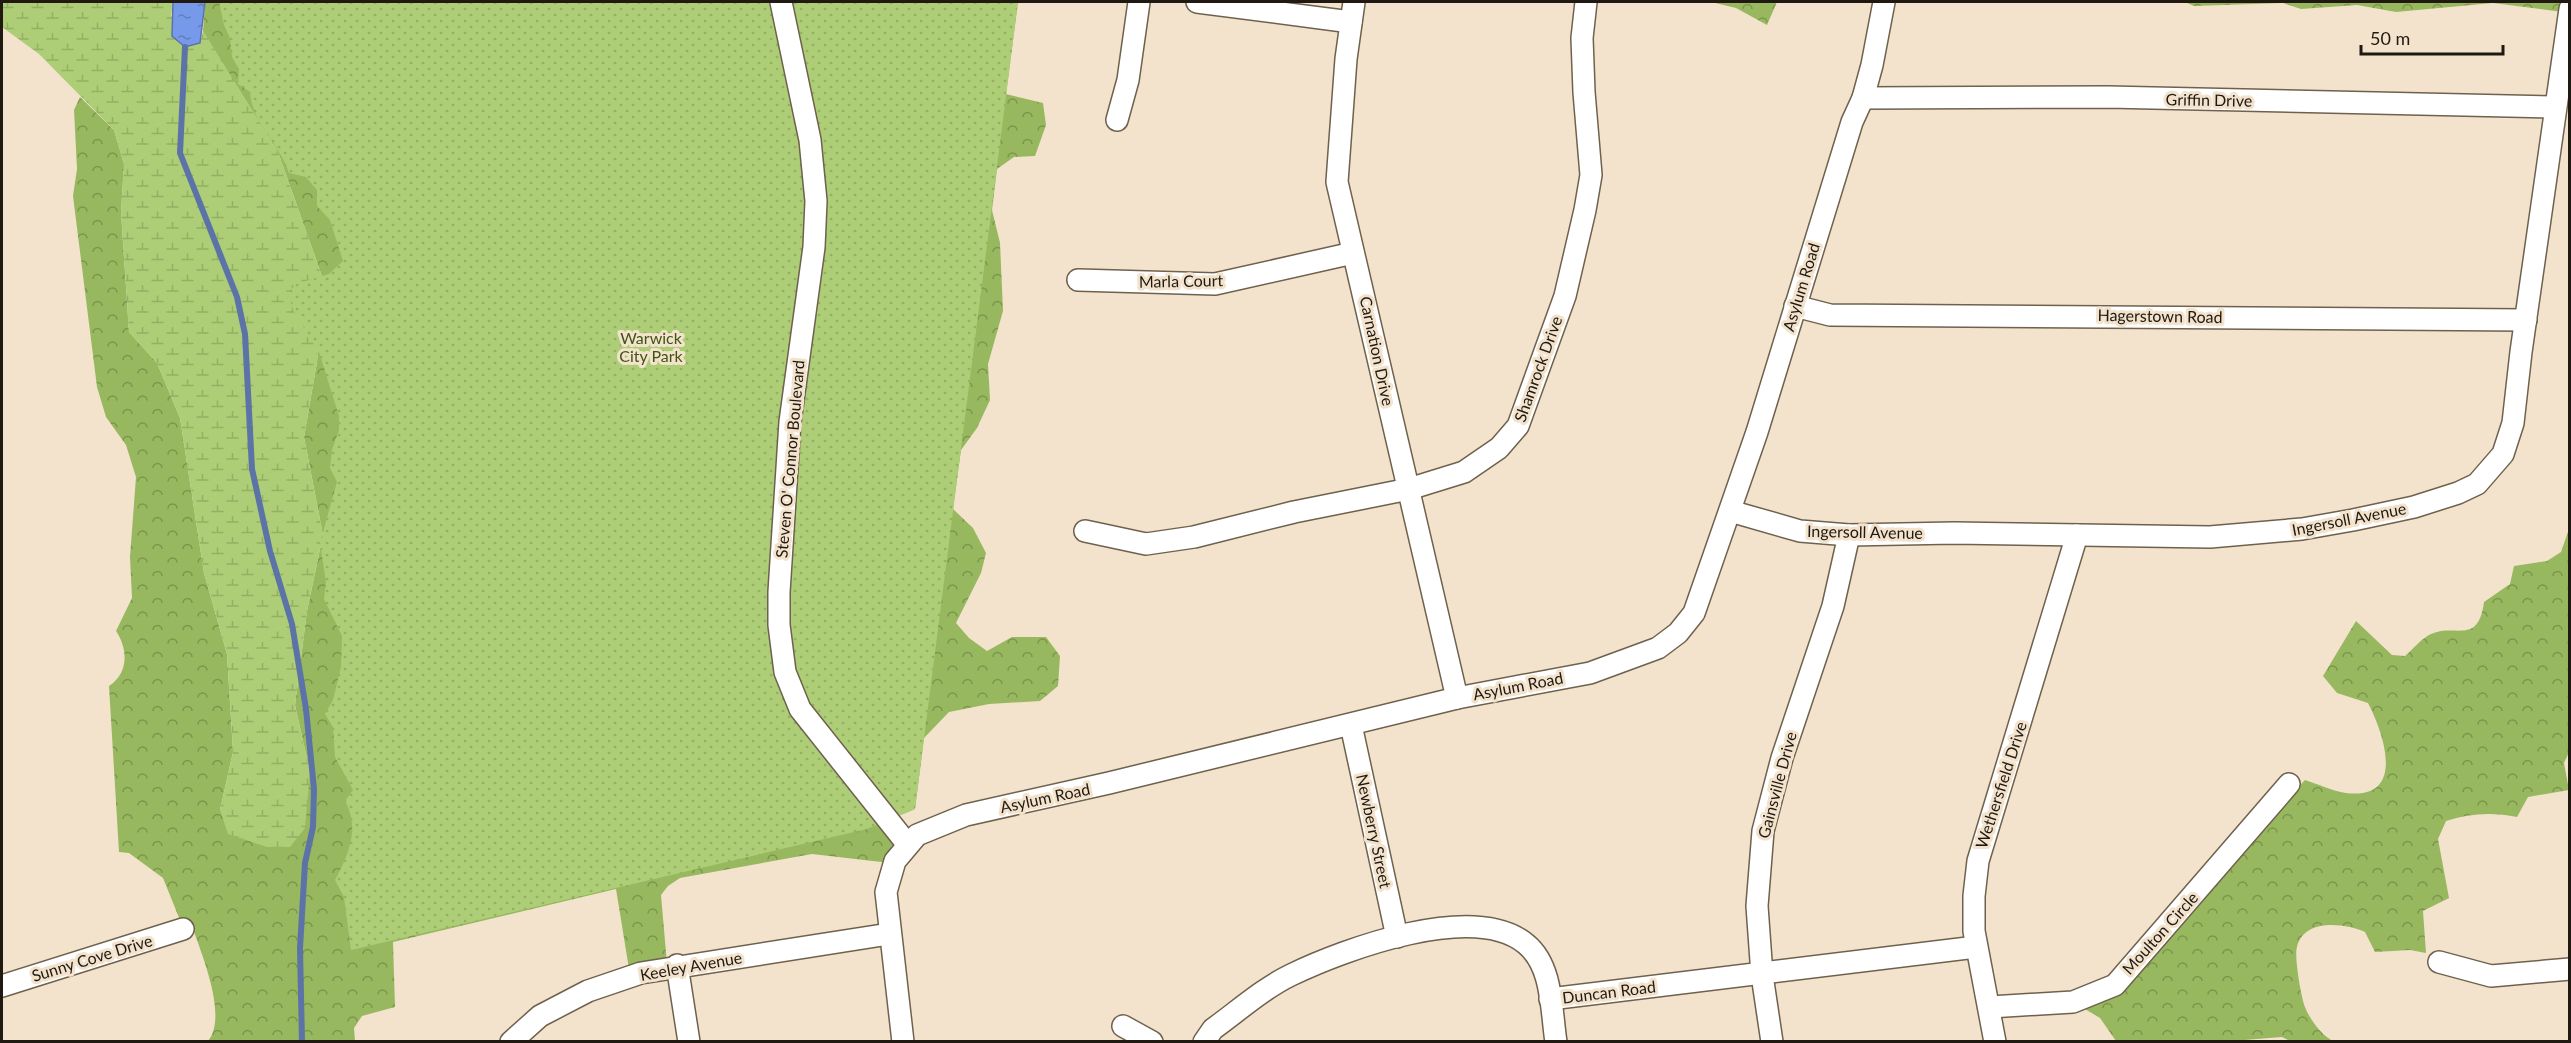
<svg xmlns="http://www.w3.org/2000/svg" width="2571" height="1043" viewBox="0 0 2571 1043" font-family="Lato,sans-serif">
  <defs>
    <pattern id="forest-crowns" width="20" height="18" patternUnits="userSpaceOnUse" patternTransform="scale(1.5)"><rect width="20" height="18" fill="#97b85e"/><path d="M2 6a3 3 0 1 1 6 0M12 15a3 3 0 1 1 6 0" fill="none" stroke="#7b954c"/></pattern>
    <pattern id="wetland-marsh" width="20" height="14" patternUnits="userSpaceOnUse" patternTransform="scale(1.5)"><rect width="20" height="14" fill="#adce76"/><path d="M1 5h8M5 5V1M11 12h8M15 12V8" fill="none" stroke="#94b065"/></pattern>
    <pattern id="park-dots" width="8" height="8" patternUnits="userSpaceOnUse" patternTransform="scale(1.5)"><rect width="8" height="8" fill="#adce76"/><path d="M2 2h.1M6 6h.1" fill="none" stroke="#94b065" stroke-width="1.8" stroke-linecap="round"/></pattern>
    <pattern id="water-ripples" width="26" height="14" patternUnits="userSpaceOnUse" patternTransform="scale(1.5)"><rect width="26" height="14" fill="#769ae9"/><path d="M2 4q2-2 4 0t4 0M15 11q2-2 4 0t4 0" fill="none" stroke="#607dbb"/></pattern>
  </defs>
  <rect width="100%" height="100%" fill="#f3e3cd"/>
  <g fill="url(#forest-crowns)">
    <path d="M205,2h813l-12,92 37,9 3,22 -11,31 -21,1 -17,12 -5,41 8,33 3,68 -15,53 2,36 -13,28 -16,22 -8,59 20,19 13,25 -5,20 -25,50 13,15 18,13 25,-14h34l14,19 -2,30 -18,15 -51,3 -40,8 -25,26 -9,71 -26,11 17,22 -16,21 -78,-9 -132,24 -12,8 -7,9 6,69 -37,11 -14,-86 -223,53 2,65 -33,9 -8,12 1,13h-147c20,-24 -6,-86 -15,-112l-11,-4 -19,-47 -34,-25 -10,-1 -10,-166c20,-13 19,-37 7,-55l16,-33 -2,-41 6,-80 -10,-32 -20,-28 -9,-30 -24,-191 4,-27 -3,-59 6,-13 34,33 10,34 -3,48 8,120 28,31 23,55 24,155 23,81 6,98 -13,58 90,-38 -15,-67 12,-94 16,-76 -19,-98 13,-75 6,-83 -45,-127 -75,-120z"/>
    <path d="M1711,2h66l-10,23 -31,-17z"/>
    <path d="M2185,2h384l1,11 -77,-10 -97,9 -39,-7 -56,4 -18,-6 -89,3z"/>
    <path d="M2569,529l1,221 -6,13 5,27 -41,7 -11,20c-23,-5 -48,-4 -71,4l-8,18 11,59 -26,13 3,42 -16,-3 -35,2 -10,-20c-20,-9 -61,-14 -68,15 -3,9 4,50 8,60 4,11 18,31 29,34h-44l-8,-4 -63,5 -103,-1 -16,-23 -25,-15 40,-20 190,-203c13,4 27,11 41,13 61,7 38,-59 22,-90l-31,-10 -14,-17 33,-55 36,34 13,1c8,-7 17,-18 26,-22 25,-11 47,12 53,-32l26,-18 4,-18 33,-5 14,-9z"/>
  </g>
  <path fill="url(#wetland-marsh)" d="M2,2h171l-2,14 29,27 3,-11 2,2 73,118 45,127 -6,83 -13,75 19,98 -16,76 -12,94 15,67 -5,56 -15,19h-23l-39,-13 -8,-24 13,-58 -6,-98 -23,-81 -24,-155 -23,-55 -28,-31 -8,-120 3,-48 -10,-34 -75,-76 -37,-27z"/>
  <path fill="url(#park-dots)" d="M219,2h799l-103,807 -48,20 -516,121 -7,-53 -9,-17c14,-26 25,-52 10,-79l8,-11 -18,-33 -2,-30 -8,-13 8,-14 8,-33 1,-31 -18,-37 2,-17 -6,-39 17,-61 -7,-14 2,-18 7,-20v-14l-20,-64 -26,-42 -5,-17 8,-9 33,-10 14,-13 -13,-41 -13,-14v-16l-11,-13 -17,-4c-9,-29 -37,-50 -39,-81l-12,-8 1,-15 -7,-12 -2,-19 -6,-13z"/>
  <path fill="url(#water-ripples)" stroke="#5c73a8" stroke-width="1.5" d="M173,2h32l-5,41 -15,4 -13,-11z"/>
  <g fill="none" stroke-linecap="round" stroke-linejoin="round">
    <path stroke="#5c73a8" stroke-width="6" d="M185,47l-5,106 57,144 8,37 7,135 18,82 22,73 14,85 8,80 -1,38 -8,36 -5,85 2,94"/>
    <defs>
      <g id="street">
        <path d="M781,2l29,138 6,61 -2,46 -24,175 -11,170v33l6,47 15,37 108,136"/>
        <path d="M1197,2l154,20"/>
        <path d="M1354,2l-8,57 -9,123 120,516"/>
        <path d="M1863,98l245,-1 447,10"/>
        <path d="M1117,120l11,-40 11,-78"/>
        <path d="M1078,280l137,4 138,-31"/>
        <path d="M1795,306l35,9 696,5"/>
        <path d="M1730,511l70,20 49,4 105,-2 256,4 92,-8 51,-9 61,-13 44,-14 19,-9 26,-30 10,-31 8,-71 49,-343"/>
        <path d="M1085,531l61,13 48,-7 100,-25 115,-23 55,-17 35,-24 19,-22 47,-130 20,-86 6,-35 -7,-83 -2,-54 4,-36"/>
        <path d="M1351,725l46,212"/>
        <path d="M2439,962l52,14 79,-7"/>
        <path d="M677,965l12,77"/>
        <path d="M2,986l181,-57"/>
        <path d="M1550,999l426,-52"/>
        <path d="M1990,1007l83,-5 42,-17 174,-201"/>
        <path d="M1123,1026l29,16"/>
        <path d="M511,1042l29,-26 48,-25 53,-18 248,-39"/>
        <path d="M903,1042l-17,-150 9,-31 22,-26 49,-20 143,-32 348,-85 133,-25 68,-25 20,-15 16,-20 63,-181 95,-310 11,-24 9,-33 12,-63"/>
        <path d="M1204,1042l9,-13c25,-18 51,-41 78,-54 54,-26 183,-74 235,-31 27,22 25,66 30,98"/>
        <path d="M1772,1042l-10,-67 -5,-69 6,-75 19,-73 51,-152 16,-71"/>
        <path d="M1995,1042l-21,-111v-35l4,-35 99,-326"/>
      </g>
    </defs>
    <use href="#street" stroke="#6e614d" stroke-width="24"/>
    <use href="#street" stroke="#fff" stroke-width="21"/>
  </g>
  <g text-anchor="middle" stroke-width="6" stroke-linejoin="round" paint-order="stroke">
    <g font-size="16" fill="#1f1911" stroke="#f3e3cd">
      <text transform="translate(2209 100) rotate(1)" y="6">Griffin Drive</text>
      <text transform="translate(1181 281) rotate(-1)" y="6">Marla Court</text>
      <text transform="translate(1801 287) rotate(-73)" y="6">Asylum Road</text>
      <text transform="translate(2160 316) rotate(1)" y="6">Hagerstown Road</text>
      <text transform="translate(1377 351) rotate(78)" y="6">Carnation Drive</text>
      <text transform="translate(1538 369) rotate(-70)" y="6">Shamrock Drive</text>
      <text transform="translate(790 459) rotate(-85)" y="6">Steven O' Connor Boulevard</text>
      <text transform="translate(2349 519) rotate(-11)" y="6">Ingersoll Avenue</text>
      <text transform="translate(1865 532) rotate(1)" y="6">Ingersoll Avenue</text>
      <text transform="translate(1518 686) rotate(-11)" y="6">Asylum Road</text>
      <text transform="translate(1777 785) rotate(-75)" y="6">Gainsville Drive</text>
      <text transform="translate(2001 785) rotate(-72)" y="6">Wethersfield Drive</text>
      <text transform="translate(1045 798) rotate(-12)" y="6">Asylum Road</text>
      <text transform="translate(1374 831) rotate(78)" y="6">Newberry Street</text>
      <text transform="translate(2160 933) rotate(-48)" y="6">Moulton Circle</text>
      <text transform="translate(92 958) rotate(-17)" y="6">Sunny Cove Drive</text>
      <text transform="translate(691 966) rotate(-10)" y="6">Keeley Avenue</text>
      <text transform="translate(1609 992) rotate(-7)" y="6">Duncan Road</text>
    </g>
    <g font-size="16" fill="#405414" stroke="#f3e3cd">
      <text x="651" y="344">Warwick<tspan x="651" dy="18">City Park</tspan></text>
    </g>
  </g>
  <rect width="2571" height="1043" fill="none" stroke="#1f1911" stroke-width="6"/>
  <path d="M2361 45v9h142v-9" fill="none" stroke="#1f1911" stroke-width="3"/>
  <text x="2370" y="45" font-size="18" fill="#1f1911" stroke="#f3e3cd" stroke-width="4.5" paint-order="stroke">50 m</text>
</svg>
